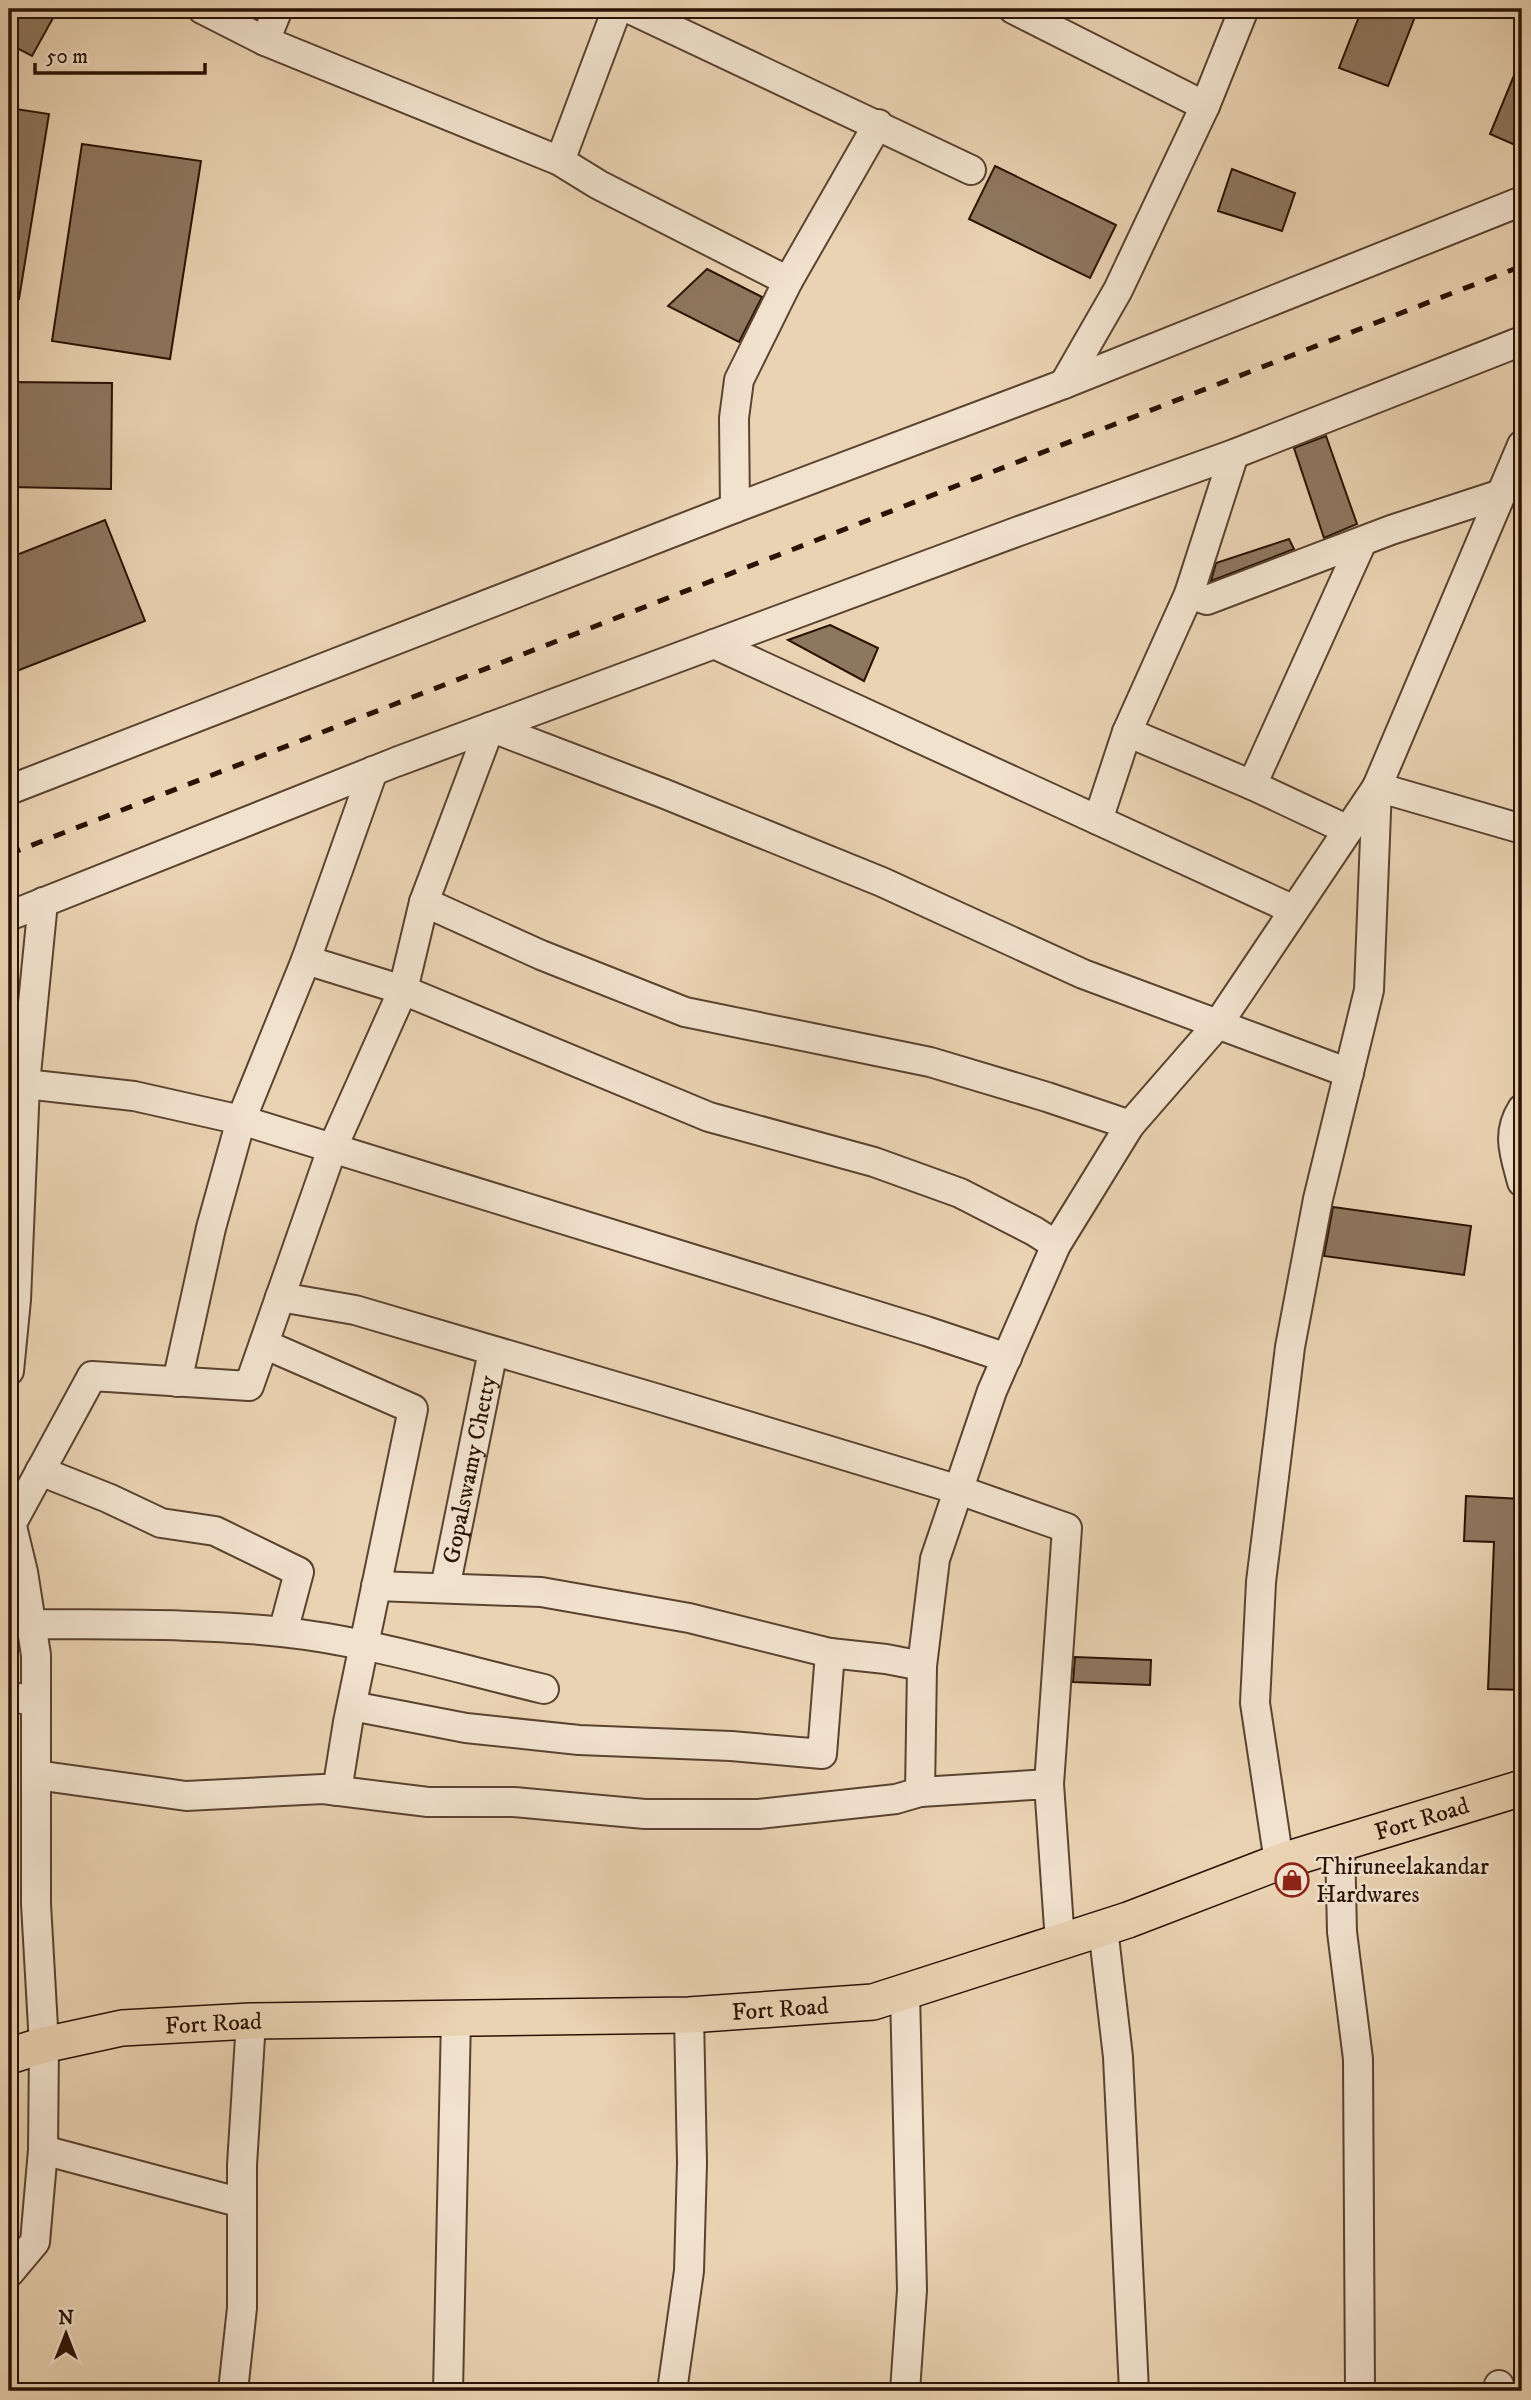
<svg xmlns="http://www.w3.org/2000/svg" width="1531" height="2400" viewBox="0 0 1531 2400" font-family="'IM FELL DW Pica',serif">
  <rect width="100%" height="100%" fill="#ead3b3"/>
  <filter id="stains"><feTurbulence type="fractalNoise" baseFrequency=".00286" numOctaves="4"/><feColorMatrix values="0 0 0 0 .2 0 0 0 0 .09 0 0 0 0 .02 0 0 0 .5 -.17"/></filter>
  <radialGradient id="worn" r=".72"><stop offset=".6" stop-color="#630" stop-opacity="0"/><stop offset="1" stop-color="#630" stop-opacity=".3"/></radialGradient>
  <g fill="#8e775f" stroke="#2a1304" stroke-width="2">
    <path d="M9,9h49l-26,47 -23,-12z"/>
    <path d="M1362,9h56l-30,77 -49,-18z"/>
    <path d="M1522,56v92l-32,-14z"/>
    <path d="M9,108l40,6 -30,185 -10,-1z"/>
    <path d="M82,144l119,17 -31,198 -118,-18z"/>
    <path d="M995,166l121,59 -26,53 -121,-59z"/>
    <path d="M1232,169l63,24 -13,38 -64,-20z"/>
    <path d="M707,269l55,28 -23,45 -71,-36z"/>
    <path d="M9,382l103,1 -1,106 -102,-2z"/>
    <path d="M1326,436l31,88 -33,14 -30,-90z"/>
    <path d="M105,520l40,101 -136,53v-116z"/>
    <path d="M1289,539l5,10 -83,32 5,-18z"/>
    <path d="M830,625l48,23 -14,33 -76,-41z"/>
    <path d="M1333,1207l138,19 -7,49 -140,-19z"/>
    <path d="M1466,1496l56,3v191l-34,-1 6,-147 -30,-1z"/>
    <path d="M1075,1657l76,3 -1,25 -77,-3z"/>
  </g>
  <g fill="none" stroke-linecap="round" stroke-linejoin="round">
    <defs>
      <g id="minor">
        <path d="M202,9l63,32 295,120 39,24 189,96 -49,99 -5,38 1,90"/>
        <path d="M630,9l341,161"/>
        <path d="M1013,9l192,97"/>
        <path d="M265,41l13,-32"/>
        <path d="M560,161l57,-152"/>
        <path d="M788,281l90,-157"/>
        <path d="M1064,384l54,-94 87,-184 39,-97"/>
        <path d="M1189,594l18,6 184,-70 110,-36"/>
        <path d="M714,644l580,266"/>
        <path d="M1127,732l125,53 96,45"/>
        <path d="M1252,785l110,-243"/>
        <path d="M1377,787l145,42"/>
        <path d="M9,790l726,-282 329,-124 458,-183"/>
        <path d="M1098,820l29,-88 62,-138 45,-140"/>
        <path d="M424,902l117,53 144,57 245,50 117,35 83,28"/>
        <path d="M9,916l387,-154 623,-231 215,-77 288,-113"/>
        <path d="M306,960l97,30 306,127 165,45 86,31 74,38 22,14"/>
        <path d="M9,1091l16,-7 109,12 107,24 685,211 81,27"/>
        <path d="M1522,1109c-16,25 -7,46 0,73"/>
        <path d="M280,1297l75,13 300,88 304,92 108,38 -18,256"/>
        <path d="M264,1344l149,65 -65,313 -11,69"/>
        <path d="M9,1371l7,-71 9,-216 18,-182"/>
        <path d="M177,1382l34,-154 30,-108 65,-160 67,-189"/>
        <path d="M40,1471l68,27 53,25 54,8 84,41 -16,60"/>
        <path d="M9,1514l14,58 13,83v249l8,141 -1,105 -8,92 -26,31"/>
        <path d="M9,1524l3,-1 80,-147 157,10 83,-237 71,-159 21,-88 66,-175 175,67 217,88 201,92 266,99"/>
        <path d="M376,1586l165,6 148,26 141,35 56,6 36,7"/>
        <path id="s1" d="M445,1588l48,-237"/>
        <path d="M31,1624c83,1 168,-1 251,8 86,9 177,37 262,57"/>
        <path d="M9,1696l27,6"/>
        <path d="M352,1706l114,22 113,12 152,6 91,8 8,-101"/>
        <path d="M36,1775l150,21 137,-7 105,13h86l131,12h114l137,-15 24,-7 129,-8 11,158"/>
        <path d="M920,1792l2,-126 13,-107 57,-168 64,-146 74,-120 88,-101 159,-237 145,-342"/>
        <path d="M1340,1843l2,89 16,127 2,332"/>
        <path d="M1279,1862l-24,-159 6,-121 29,-235 28,-148 51,-209 8,-203"/>
        <path d="M1103,1928l15,129 16,334"/>
        <path d="M905,1992l7,298 -7,101"/>
        <path d="M43,2150l199,53"/>
        <path d="M1499,2385v6"/>
        <path d="M233,2391l9,-83v-143l9,-144"/>
        <path d="M448,2391l8,-373"/>
        <path d="M672,2391l17,-120 3,-108 -3,-148"/>
      </g>
      <g id="major">
        <path id="s2" d="M9,2056l35,-11 78,-17 129,-7 438,-6 184,-13 255,-82 151,-58 243,-74"/>
      </g>
    </defs>
    <use href="#minor" stroke="#5a4330" stroke-width="32"/>
    <use href="#major" stroke="#2a1304" stroke-width="38"/>
    <use href="#minor" stroke="#f1e2ce" stroke-width="28"/>
    <use href="#major" stroke="#ead3b3" stroke-width="35"/>
    <path stroke="#2a1304" stroke-width="5" stroke-dasharray="12 12" stroke-linecap="butt" d="M9,854l1513,-588"/>
  </g>
  <defs>
    <symbol id="shop-ring" viewBox="-11 -11 22 22"><circle r="9.5" fill="#f1e2ce" stroke="#8f2418" stroke-width="1.5"/><path d="M-5-2.5h2.3a2.7 3.5 0 0 1 5.4 0H5L5.5 6h-11ZM-1.5-2.5h3a1.5 2.3 0 0 0-3 0Z" fill="#8f2418"/></symbol>
  </defs>
  <g fill-rule="evenodd">
    <use href="#shop-ring" x="1273" y="1861" width="38" height="38"/>
  </g>
  <g text-anchor="middle" stroke-width="5" stroke-linejoin="round" paint-order="stroke">
    <g font-size="24" fill="#2a1304" stroke="#f1e2ce">
      <text dy="8" stroke="none"><textPath href="#s1" startOffset="121">Gopalswamy Chetty</textPath></text>
      <text dy="8" stroke="none"><textPath href="#s2" startOffset="1447">Fort Road</textPath></text>
      <text dy="8" stroke="none"><textPath href="#s2" startOffset="775">Fort Road</textPath></text>
      <text dy="8" stroke="none"><textPath href="#s2" startOffset="208">Fort Road</textPath></text>
    </g>
    <g font-size="24" fill="#2a1304" stroke="#f1e2ce" text-anchor="start">
      <text x="1316" y="1874">Thiruneelakandar<tspan x="1316" dy="28">Hardwares</tspan></text>
    </g>
  </g>
  <rect width="1531" height="2400" fill="none" stroke="#ead3b3" stroke-width="35"/>
  <rect x="10" y="10" width="1510" height="2379" fill="none" stroke="#2a1304" stroke-width="3.5"/>
  <rect x="18" y="18" width="1496" height="2365" fill="none" stroke="#2a1304" stroke-width="2"/>
  <g transform="translate(66 2334)" stroke="#f1e2ce" stroke-width="5" paint-order="stroke">
  <path d="M0-5L12 26L0 18L-12 26Z" fill="#2a1304"/>
  <text y="-10" font-size="19" font-weight="bold" text-anchor="middle" fill="#2a1304">N</text>
  </g>
  <path d="M35 63v10h170v-10" fill="none" stroke="#2a1304" stroke-width="3.5"/>
  <text x="46" y="63" font-size="21" fill="#2a1304" stroke="#f1e2ce" stroke-width="5" paint-order="stroke">50 m</text>
  <rect width="100%" height="100%" filter="url(#stains)"/>
  <rect width="100%" height="100%" fill="url(#worn)"/>
</svg>
